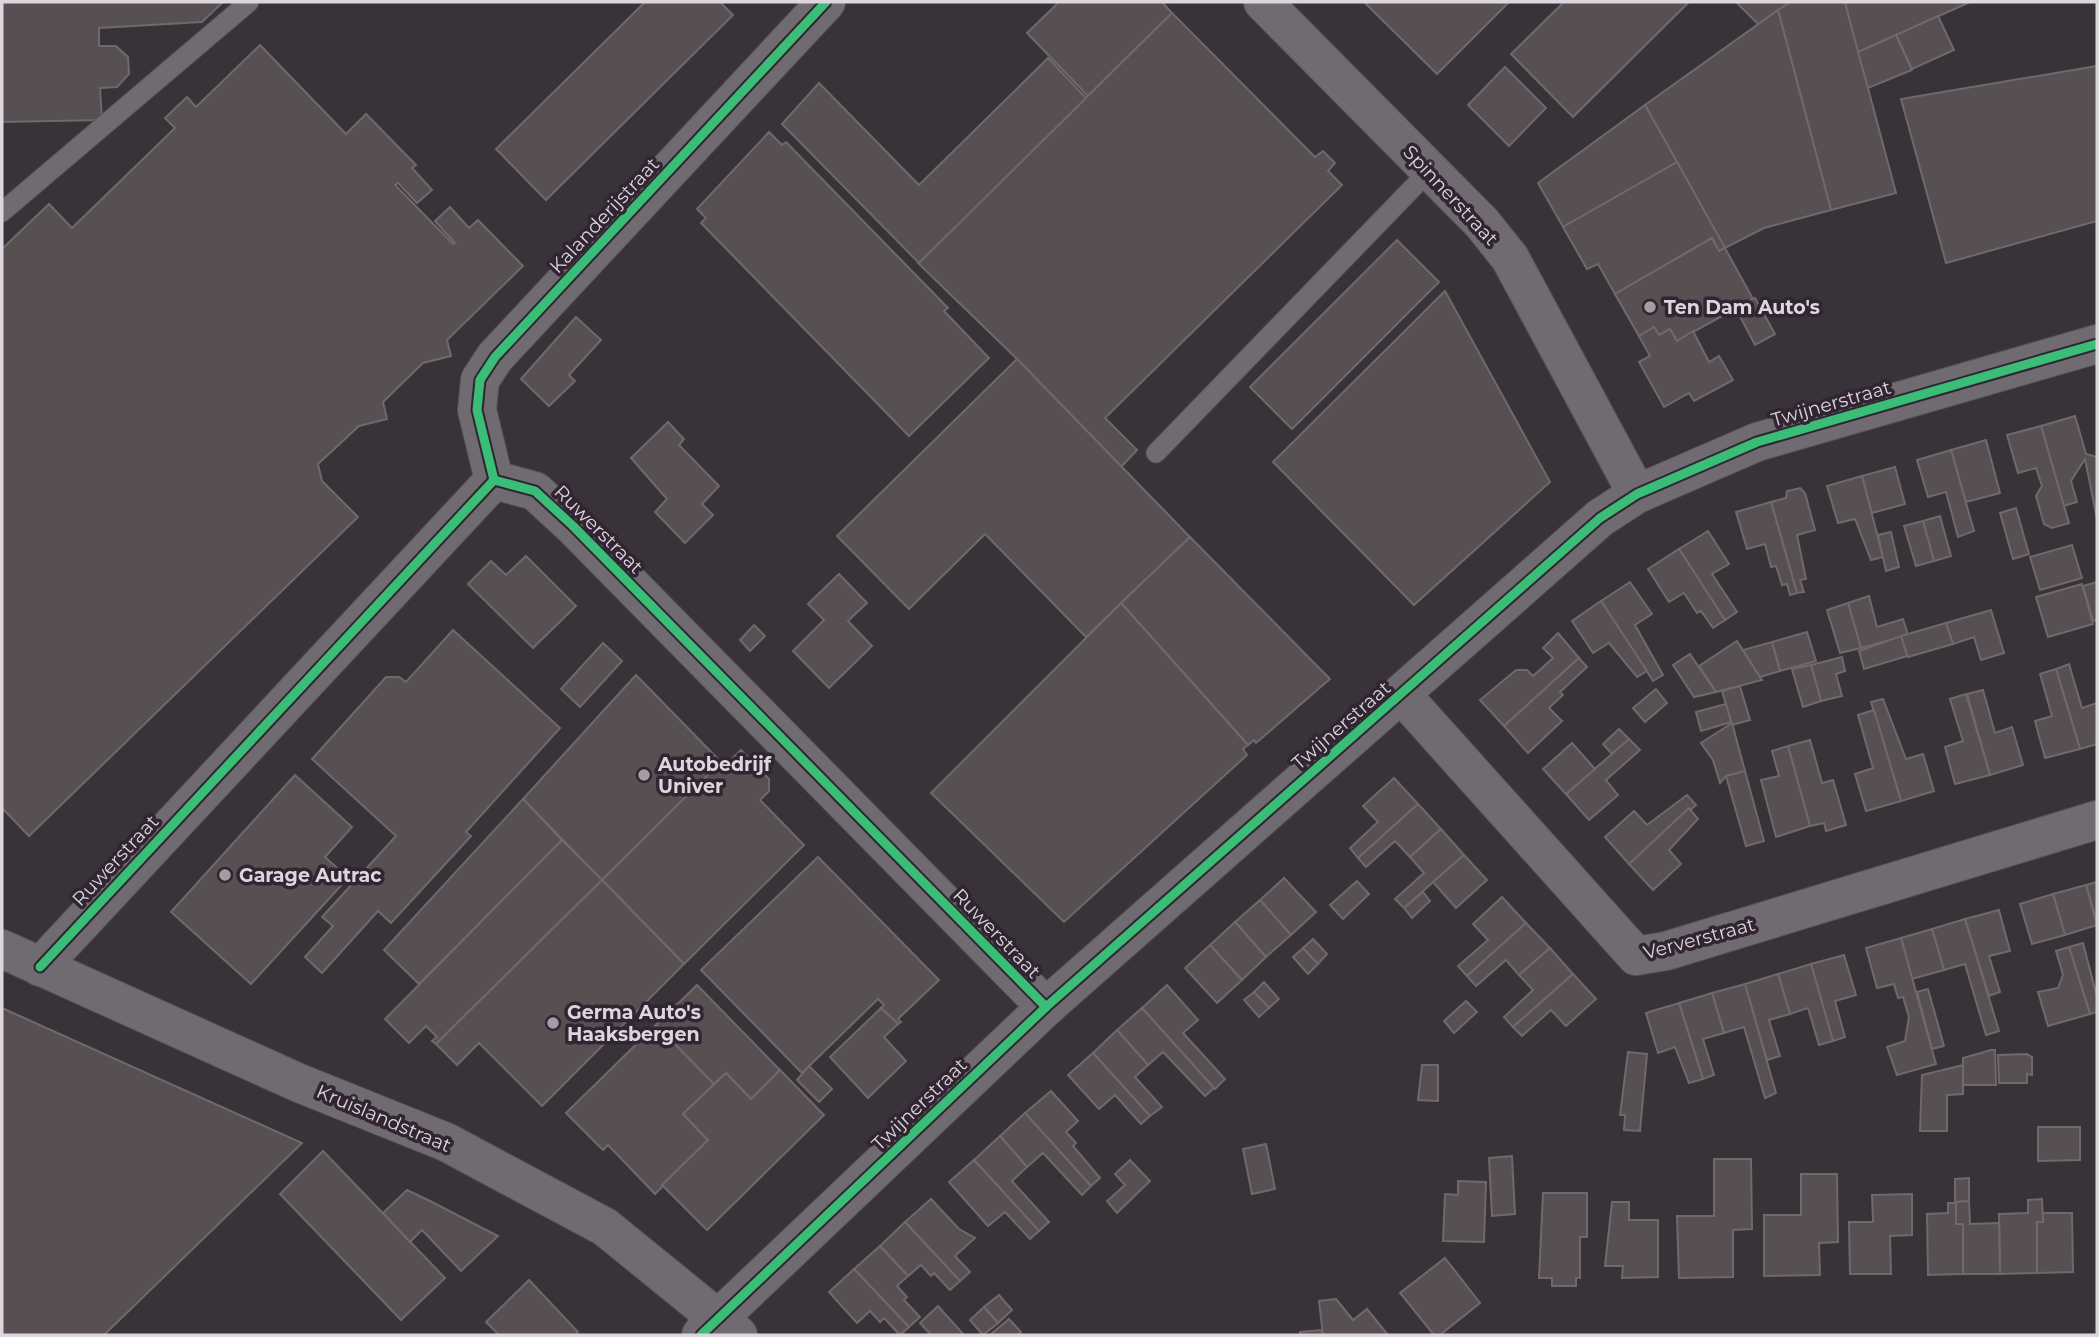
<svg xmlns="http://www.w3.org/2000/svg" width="2099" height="1337" viewBox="0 0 2099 1337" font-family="Montserrat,sans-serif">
  <rect width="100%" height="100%" fill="#383239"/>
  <g fill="#575052" stroke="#70686a" stroke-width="2">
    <path d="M2,2h221l-21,20 -103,6v18h17l12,11 1,17 -12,13 -17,1 2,32 -100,2z"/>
    <path d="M645,2h75l13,13 -187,185 -50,-51z"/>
    <path d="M1059,2h103l10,11 -84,83 -61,-63z"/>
    <path d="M1364,2h145l-72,72z"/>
    <path d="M1564,2h125l-116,115 -62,-63z"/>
    <path d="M1736,2h55l-33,22z"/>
    <path d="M1791,2h54l51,191 -65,17 -53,-200z"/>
    <path d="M1845,2h125l-112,50z"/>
    <path d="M1778,10l53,200 -67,18 -39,20 -80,-143z"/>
    <path d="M1172,13l143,144 8,-6 12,12 -7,8 14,14 -237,233 32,32 -16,17 -104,-108 -99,-96z"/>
    <path d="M1938,16l16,34 -42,19 -16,-34z"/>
    <path d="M1896,35l16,35 -44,18 -10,-36z"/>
    <path d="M260,45l86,89 20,-20 50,51 -4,3 20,22 -15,13 -19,-20 -3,2 58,59 2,-1 -20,-22 15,-14 19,21 9,-8 45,46 -76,74 4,16 -28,7 -40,39 4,17 -28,7 -41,38 4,17 36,36 -329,319 -27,-28v-559l47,-45 23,24 103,-100 -10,-10 22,-21 9,10z"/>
    <path d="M1048,58l38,40 -167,165 -137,-139 37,-41 100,102z"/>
    <path d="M2097,66v155l-151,42 -45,-164z"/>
    <path d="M1505,67l41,41 -37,38 -41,-41z"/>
    <path d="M1645,105l32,57 -114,65 -25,-44z"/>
    <path d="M769,132l13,13 4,-3 162,166 -4,3 45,47 -80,78 -208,-213 5,-5 -9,-9z"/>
    <path d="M1677,162l48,86 -6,3 -7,-13 -97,56 -17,-30 -11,5 -24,-42z"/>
    <path d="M1712,238l7,13 6,-3 28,51 -76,42 -7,-12 -11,6 -5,-8 -15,9 -24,-42z"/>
    <path d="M1397,240l42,42 -147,147 -42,-42z"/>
    <path d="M1445,291l105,191 -136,123 -141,-143z"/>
    <path d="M1755,298l20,36 -20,11 -19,-36z"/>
    <path d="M576,317l25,23 -32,35 6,6 -26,25 -28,-27z"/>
    <path d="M1654,327l5,8 11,-6 7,12 16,-10 16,31 10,-6 14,24 -39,21 -5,-8 -25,14 -25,-45 11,-6 -11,-20z"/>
    <path d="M1017,359l173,178 -104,100 -101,-103 -76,75 -72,-73z"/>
    <path d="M2075,416l11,38 11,3v62l-12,-60 -14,22 6,21 -14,4 -22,-80z"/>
    <path d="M668,422l16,17 -5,6 40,41 -17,18 11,11 -28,28 -30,-31 12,-13 -36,-41z"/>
    <path d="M2041,426l28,97 -17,5 -8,-4 -8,-28 6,-10 -6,-18 -18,5 -11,-38z"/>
    <path d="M1986,440l14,53 -34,9 -15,-52z"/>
    <path d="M1951,450l23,81 -16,6 -12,-45 -18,5 -11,-37z"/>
    <path d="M1895,467l10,37 -33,9 -10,-37z"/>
    <path d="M1862,476l21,81 -12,3 -16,-41 -17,4 -11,-37z"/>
    <path d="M1800,488l5,5 10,37 -18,5 9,44 -6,1 4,12 -7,1 -26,-91 15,-4 1,-7z"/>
    <path d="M1771,502l26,91 -7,2 -3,-11 -5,1 -6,-19 -5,1 -6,-23 -18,5 -11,-37z"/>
    <path d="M2016,508l13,46 -16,5 -13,-46z"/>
    <path d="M1940,516l11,40 -17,5 -11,-40z"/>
    <path d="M1923,521l11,40 -18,5 -12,-40z"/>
    <path d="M1708,531l21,33 -17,10 25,38 -12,8 -46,-71z"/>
    <path d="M1891,532l8,35 -13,4 -8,-36z"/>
    <path d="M1190,537l140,142 -74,64 -2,-3 -6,5 -127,-142z"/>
    <path d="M2072,545l10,33 -42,12 -10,-33z"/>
    <path d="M1679,549l46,71 -12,8 -12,-17 -4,2 -13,-20 -15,9 -21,-33z"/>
    <path d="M526,556l50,50 -43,42 -65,-64 23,-23 15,14z"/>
    <path d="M839,574l28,29 -19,18 24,25 -43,42 -36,-37 31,-31 -16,-16z"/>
    <path d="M1630,582l22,32 -17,11 28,50 -10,6 -52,-80z"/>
    <path d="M2097,582v38l-4,1 -10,-35z"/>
    <path d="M2082,584l11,40 -45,13 -12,-40z"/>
    <path d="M1869,596l8,31 26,-8 5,16 -47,13 -13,-45z"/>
    <path d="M1601,601l46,70 -10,6 -28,-34 -16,10 -21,-32z"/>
    <path d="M1121,603l127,142 -5,4 4,6 -183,167 -133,-129z"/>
    <path d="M1848,603l13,45 -21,5 -13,-43z"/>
    <path d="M1991,610l13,43 -23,7 -7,-23 -21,7 -7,-21z"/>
    <path d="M1946,623l7,21 -45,13 -7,-21z"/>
    <path d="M754,625l11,11 -15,15 -10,-11z"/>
    <path d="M453,630l107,98 -94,104 5,4 -80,87 -13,-12 -56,62 -17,-16 28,-31 -11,-9 74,-81 -84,-77 74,-82h13l7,5z"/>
    <path d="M1807,632l9,29 -36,10 -8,-29z"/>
    <path d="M1558,633l21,25 -75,68 -24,-26 36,-30h11l6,6 20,-18 -10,-10z"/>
    <path d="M1901,636l6,20 -43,13 -5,-18z"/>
    <path d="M1737,641l25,39 -46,12 -17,-26z"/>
    <path d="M1772,642l8,29 -20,6 -17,-27z"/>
    <path d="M603,643l19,18 -42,46 -19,-18z"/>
    <path d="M1690,654l8,12 18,26 -22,5 -21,-32z"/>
    <path d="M1842,657l3,14 -9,3 6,22 -21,5 -10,-36z"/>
    <path d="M1579,658l8,9 -27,25 3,3 -14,13 13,13 -34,32 -24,-27z"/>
    <path d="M2069,664l13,44 15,-5v41l-17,5 -24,-80z"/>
    <path d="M1811,665l10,36 -18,6 -11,-38z"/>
    <path d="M2056,669l24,80 -35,9 -10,-37 17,-5 -12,-42z"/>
    <path d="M636,675l85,87 -119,118 -79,-81z"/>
    <path d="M1740,686l10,34 -18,5 -10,-34z"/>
    <path d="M1656,689l11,14 -22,19 -12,-14z"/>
    <path d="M1983,690l12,43 17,-6 11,38 -33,10 -23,-81z"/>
    <path d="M1966,694l24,81 -35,9 -10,-37 18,-6 -13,-42z"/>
    <path d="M1883,699l23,60 17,-5 11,37 -33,10 -30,-99z"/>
    <path d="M1726,704l5,18 -30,9 -5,-19z"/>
    <path d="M1874,710l27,91 -35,10 -11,-37 18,-6 -15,-53z"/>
    <path d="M1732,723l13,48 -19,5 -6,7 -7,-23 -12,-17z"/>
    <path d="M1619,729l10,10 -17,15 -9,-10z"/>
    <path d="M1629,739l11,11 -34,30 12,15 -29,25 -23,-26z"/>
    <path d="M1810,740l12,43 11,-3 13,45 -20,6 -2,-8 -14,3 -22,-80z"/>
    <path d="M1572,743l23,26 -29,25 -23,-25z"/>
    <path d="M1788,746l22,80 -34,11 -15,-57 18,-4 -7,-25z"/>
    <path d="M741,750l28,29v12l-9,9 44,45 -120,119 -82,-84 119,-118 4,3z"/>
    <path d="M1745,771l19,70 -18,5 -20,-70z"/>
    <path d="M295,775l57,52 -27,30 23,21 -97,106 -80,-72z"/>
    <path d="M1394,778l24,26 -60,54 -8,-10 28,-26 -15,-16z"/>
    <path d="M1687,795l9,10 -67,59 -24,-27 29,-26 13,14z"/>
    <path d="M523,799l39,41 -143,144 -35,-34z"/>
    <path d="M1418,804l23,25 -31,28 -15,-16 -29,26 -8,-9z"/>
    <path d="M1689,808l9,11 -29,31 12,14 -28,26 -24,-26z"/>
    <path d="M1441,829l23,26 -60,53 -9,-9 29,-26 -14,-16z"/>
    <path d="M562,840l40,40 -166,164 -4,-3 5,-4 -11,-11 -17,17 -24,-24z"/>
    <path d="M1464,855l23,25 -31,28 -23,-26z"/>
    <path d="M818,857l121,123 -41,39 3,3 -3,2 -17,-16 3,-3 -6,-6 -76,74 -101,-103z"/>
    <path d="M1284,878l32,34 -25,23 -31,-35z"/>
    <path d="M602,880l82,84 -142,142 -63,-63 -22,22 -21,-21z"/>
    <path d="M1357,881l12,13 -26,25 -13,-14z"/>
    <path d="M2097,882v40l-11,-37z"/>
    <path d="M2086,885l11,40 -32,10 -12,-41z"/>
    <path d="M1423,892l7,9 -18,17 -8,-10z"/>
    <path d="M2053,894l12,41 -33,9 -12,-40z"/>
    <path d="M1502,897l24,26 -59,53 -9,-10 30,-26 -15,-16z"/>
    <path d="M1260,900l31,35 -25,22 -31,-35z"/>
    <path d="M1999,910l11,41 -21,5 11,36 -11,4 -24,-77z"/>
    <path d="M1965,919l34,112 -13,4 -21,-71 -21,6 -12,-41z"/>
    <path d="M1235,922l31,35 -24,23 -32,-35z"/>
    <path d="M1526,923l24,25 -31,27 -13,-15 -30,26 -9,-10z"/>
    <path d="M1932,929l12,41 -32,9 -11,-41z"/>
    <path d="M1901,938l35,126 -39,11 -10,-28 18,-6 4,-24 -6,-20 -5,1 -4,-14 -17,4 -11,-40z"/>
    <path d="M1313,939l14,15 -9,10 -15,-16z"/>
    <path d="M2083,943l14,54v15l-7,2 -21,-67z"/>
    <path d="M1210,945l32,35 -25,23 -32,-35z"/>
    <path d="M2069,947l21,67 -42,12 -10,-34 20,-4 5,-13 -7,-24z"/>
    <path d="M1303,948l15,16 -10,10 -15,-17z"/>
    <path d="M1550,948l23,26 -60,53 -9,-10 29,-27 -14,-15z"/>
    <path d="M1844,955l12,40 -21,6 10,36 -12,4 -22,-77z"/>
    <path d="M1811,964l22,77 -14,4 -11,-37 -18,6 -12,-40z"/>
    <path d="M1573,974l23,25 -30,27 -15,-16 -29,26 -9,-9z"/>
    <path d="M1778,974l12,40 -21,6 11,36 -13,4 -22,-76z"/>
    <path d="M1264,982l15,17 -10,9 -15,-16z"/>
    <path d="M1745,984l31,109 -11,5 -21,-71 -20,6 -12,-40z"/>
    <path d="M697,985l83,85 -29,29 -25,-26 -12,11 -58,-59z"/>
    <path d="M1167,985l31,35 -15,13 42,46 -10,10 -73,-81z"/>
    <path d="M1928,989l16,57 -12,3 -15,-57z"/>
    <path d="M1254,992l15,16 -10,9 -15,-17z"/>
    <path d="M1712,993l12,40 -21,6 11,36 -11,4 -24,-76z"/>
    <path d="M1466,1001l11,11 -23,21 -10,-12z"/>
    <path d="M1679,1003l24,76 -14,4 -14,-36 -17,6 -12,-40z"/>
    <path d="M2,1008l300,135 -198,192h-102z"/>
    <path d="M881,1008l17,16 -14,13 22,24 -38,37 -38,-41z"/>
    <path d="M1142,1008l72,80 -9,8 -42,-44 -15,13 -31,-35z"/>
    <path d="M656,1025l58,59 -31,30 25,26 -53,54 -47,-49 -5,5 -37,-37z"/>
    <path d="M1117,1030l31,35 -13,12 27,30 -12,9 -57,-63z"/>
    <path d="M1991,1050h4l1,35h-34l1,-27z"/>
    <path d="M1628,1052l19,2 -7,77 -16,-1 1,-15h-5z"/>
    <path d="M1093,1053l57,63 -9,8 -26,-29 -16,14 -31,-34z"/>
    <path d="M2027,1054l5,3v18l-5,-1v9h-28l-1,-28z"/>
    <path d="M1422,1065h16v36l-20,-1z"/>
    <path d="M1963,1065v29l-16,1v36h-27l2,-56z"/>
    <path d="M809,1066l23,23 -13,13 -22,-22z"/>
    <path d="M780,1070l44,45 -117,115 -45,-45 46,-45 -25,-26 43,-41 25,26z"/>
    <path d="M1051,1091l27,30 -12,11 10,11 -3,3 27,32 -9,8 -66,-73z"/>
    <path d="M1025,1113l66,73 -9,9 -39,-42 -16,14 -27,-31z"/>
    <path d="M2038,1127h42v33l-42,1z"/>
    <path d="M1000,1136l27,31 -15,14 37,41 -10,9 -65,-71z"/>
    <path d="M1266,1144l9,45 -23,5 -9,-45z"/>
    <path d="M323,1151l122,127 -44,42 -121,-126z"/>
    <path d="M1512,1156l3,58 -23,2 -3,-58z"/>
    <path d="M1714,1159h37l1,70 -19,1v47l-54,1 -2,-62h37z"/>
    <path d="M974,1160l65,71 -9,8 -25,-27 -17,14 -39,-44z"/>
    <path d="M1130,1160l20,21 -33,32 -10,-12 18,-16 -10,-11z"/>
    <path d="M1801,1174h36l1,68 -19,1 1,32 -56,1v-61h37z"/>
    <path d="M1969,1178v23l-14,1v-23z"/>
    <path d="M1458,1181l28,1 -2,60 -41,-1 2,-47 13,1z"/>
    <path d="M407,1190l23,11 68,35 -37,35 -39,-41 -12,12 -27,-29z"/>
    <path d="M1543,1193h44v44h-7v41h-4v8h-24v-8h-13z"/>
    <path d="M1912,1194v41l-22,1 1,38h-41l-1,-52h24l-1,-27z"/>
    <path d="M931,1199l28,30 16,9 -20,18 15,16 -10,9 -55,-59z"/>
    <path d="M2042,1199l1,23h-6v51l-37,1 -1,-60 29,-1v-13z"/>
    <path d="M1969,1201l1,23 29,-1 1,51h-37v-50h-7l-1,-22z"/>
    <path d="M1612,1202h17v18h29v57l-36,1 1,-12h-18z"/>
    <path d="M1948,1203h8v21h7v50l-35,1 -1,-61 21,-1z"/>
    <path d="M2043,1213h29l1,59 -36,1v-51h6z"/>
    <path d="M905,1222l55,59 -10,9 -16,-17 -3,3 -10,-11 -13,11 -28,-30z"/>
    <path d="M880,1246l28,30 -11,10 10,11 -3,3 16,17 -11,10 -55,-58z"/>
    <path d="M1445,1258l35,45 -40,32h-6l-34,-42z"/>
    <path d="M854,1269l55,58 -9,8 -16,-17 -4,4 -10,-11 -13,12 -28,-31z"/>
    <path d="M529,1280l49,52 -3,3h-76l-13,-13z"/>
    <path d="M999,1295l13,15 -14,13 -14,-16z"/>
    <path d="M1336,1299l17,21 14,-11 21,26h-65l-4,-34z"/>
    <path d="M938,1306l26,29h-33l-11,-12z"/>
    <path d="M984,1307l14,16 -15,12 -13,-15z"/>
    <path d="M1009,1319l12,13 -4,3h-27z"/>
    <path d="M1322,1330l1,5h-23v-3z"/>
  </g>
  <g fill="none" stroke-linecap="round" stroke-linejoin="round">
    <defs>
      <g id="service">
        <path d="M2,212l247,-210"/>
        <path d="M1156,453l274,-283"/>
      </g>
      <g id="minor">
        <path d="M1263,2l219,221 28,35 127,236"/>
        <path d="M494,480l-17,-70 3,-30 15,-23 331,-355"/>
        <path d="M1402,695l234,261 30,-5 431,-131"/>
        <path d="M40,967l454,-487 41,11 38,35 473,481"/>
        <path d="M701,1335l345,-328 554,-489 37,-24 120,-52 340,-98"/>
      </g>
      <path id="tertiary" d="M2,949l297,134 147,59 159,85 133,108"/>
    </defs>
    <use href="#service" stroke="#554f56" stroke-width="21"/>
    <use href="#minor" stroke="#554f56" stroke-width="40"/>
    <use href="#tertiary" stroke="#554f56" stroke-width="40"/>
    <use href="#service" stroke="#706b71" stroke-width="19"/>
    <use href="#minor" stroke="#706b71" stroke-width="38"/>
    <use href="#tertiary" stroke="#706b71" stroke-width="38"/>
    <defs>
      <g id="cycleway">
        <path d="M494,480l-17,-70 3,-30 15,-23 331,-355"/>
        <path d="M40,967l454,-487 41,11 38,35 473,481"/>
        <path d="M701,1335l345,-328 554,-489 37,-24 120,-52 340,-98"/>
      </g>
    </defs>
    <use href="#cycleway" stroke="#312532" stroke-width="13"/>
    <use href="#cycleway" stroke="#3abd76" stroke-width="9"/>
  </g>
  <g fill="#a39da4" stroke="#312532" stroke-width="2.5">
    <circle cx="1650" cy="307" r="7"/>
    <circle cx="644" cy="775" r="7"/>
    <circle cx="225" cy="875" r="7"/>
    <circle cx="553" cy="1023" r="7"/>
  </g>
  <g text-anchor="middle" stroke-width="7" stroke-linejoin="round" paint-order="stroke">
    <g font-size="19" fill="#ddd6de" stroke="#312532">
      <text transform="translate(1451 195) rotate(47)" y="7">Spinnerstraat</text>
      <text transform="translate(604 215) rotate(-47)" y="7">Kalanderijstraat</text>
      <text transform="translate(1831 403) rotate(-16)" y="7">Twijnerstraat</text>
      <text transform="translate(599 529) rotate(45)" y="7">Ruwerstraat</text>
      <text transform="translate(1341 725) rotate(-41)" y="7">Twijnerstraat</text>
      <text transform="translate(115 860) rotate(-47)" y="7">Ruwerstraat</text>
      <text transform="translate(997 933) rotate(46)" y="7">Ruwerstraat</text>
      <text transform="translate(1699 938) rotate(-15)" y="7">Ververstraat</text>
      <text transform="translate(919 1104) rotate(-44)" y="7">Twijnerstraat</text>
      <text transform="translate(384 1118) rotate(23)" y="7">Kruislandstraat</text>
    </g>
    <g font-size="19" font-weight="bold" fill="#ddd6de" stroke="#312532" text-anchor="start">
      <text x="1664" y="314">Ten Dam Auto's</text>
      <text x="658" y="771">Autobedrijf<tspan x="658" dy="22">Univer</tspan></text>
      <text x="239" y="882">Garage Autrac</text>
      <text x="567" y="1019">Germa Auto's<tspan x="567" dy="22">Haaksbergen</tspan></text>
    </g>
  </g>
  <rect width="2099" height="1337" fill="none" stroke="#ddd6de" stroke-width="7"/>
</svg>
